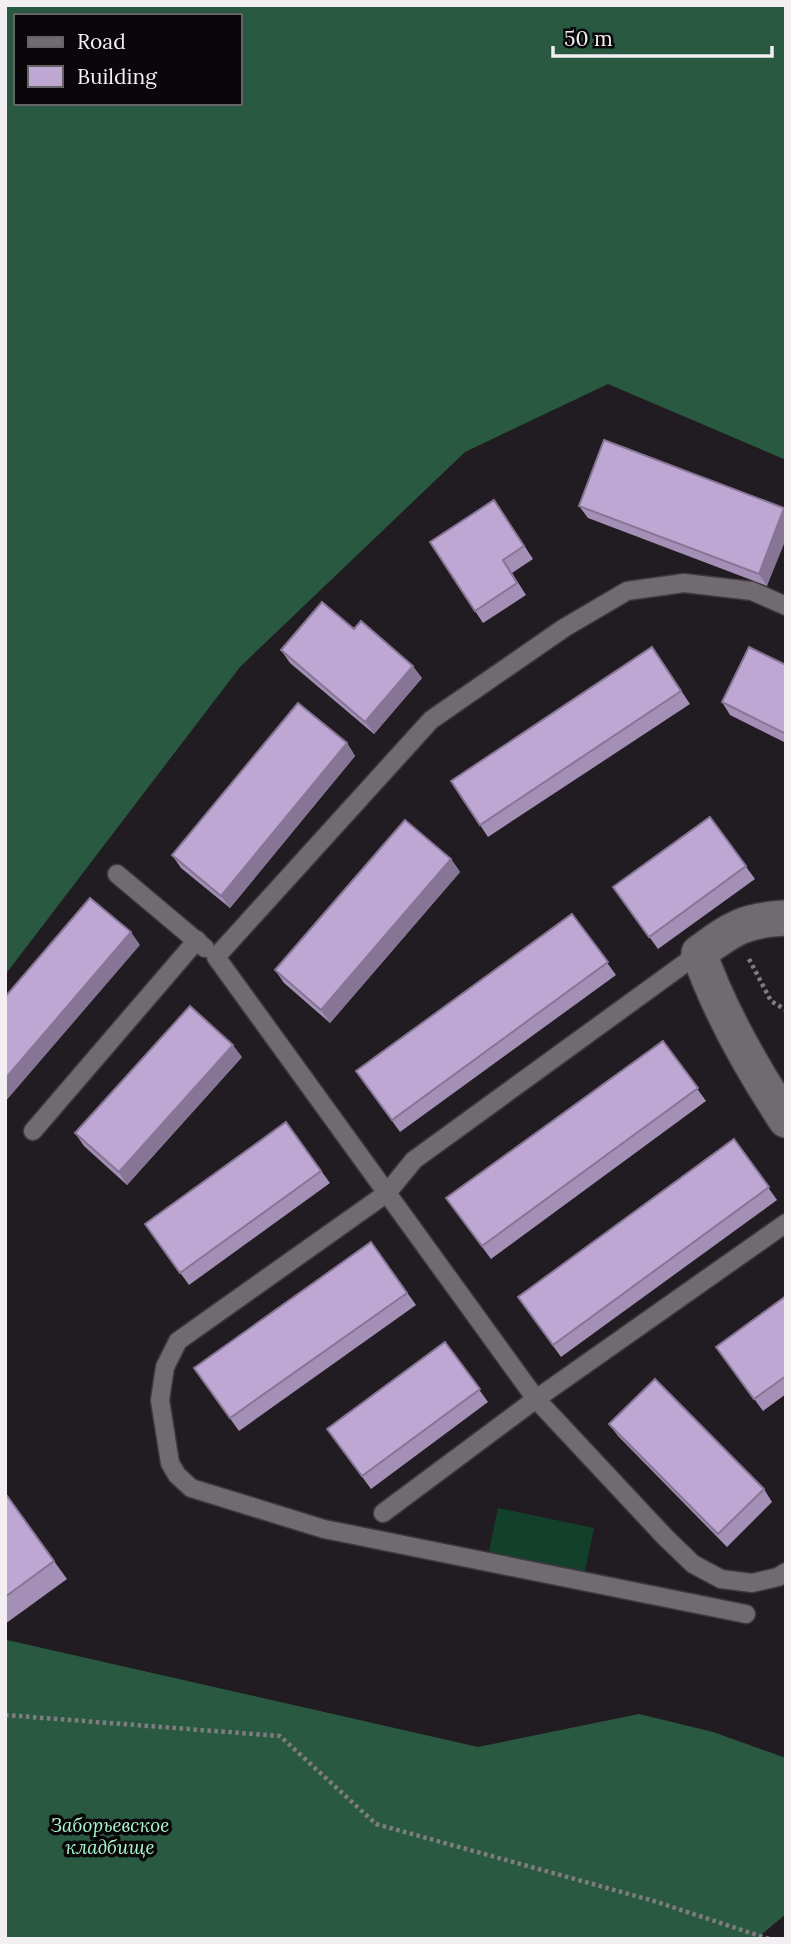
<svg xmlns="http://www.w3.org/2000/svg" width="791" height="1944" viewBox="0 0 791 1944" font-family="Lora,serif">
  <rect width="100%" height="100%" fill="#211c21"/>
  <path fill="#12402b" d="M498,1508l96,20 -10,48 -96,-20z"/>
  <g fill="#295a41" fill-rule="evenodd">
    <path d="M5,5h781v455l-178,-76 -143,68 -225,215 -235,308zM16,16h224v87h-224z"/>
    <path d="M5,1637l2,3 471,107 161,-33 74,18 73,26v156l-30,25h-751z"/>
  </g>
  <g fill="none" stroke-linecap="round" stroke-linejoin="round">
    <defs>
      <g id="lane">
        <path d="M786,606l-34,-15 -68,-8 -57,8 -63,37 -133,92 -215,237 320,442 130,139 27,26 28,15 31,4 26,-6 8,-5"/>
        <path d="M117,874l88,74"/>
        <path d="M699,953l-285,207 -27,33 -209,148 -13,26 -5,33 10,63 7,12 14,13 133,41 422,85"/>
        <path d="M33,1131l164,-191"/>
        <path d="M383,1513l153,-114 250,-176"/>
      </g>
      <path id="street" d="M786,918c-43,2 -54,11 -87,35 21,59 52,114 87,167"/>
    </defs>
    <use href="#lane" stroke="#3d393e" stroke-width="21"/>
    <use href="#street" stroke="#3d393e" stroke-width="38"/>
    <g stroke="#807c80" stroke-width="4.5" stroke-dasharray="3.5 3.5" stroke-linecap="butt">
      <path d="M749,959l22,42 15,9"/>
      <path d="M5,1715l275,21 96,88 278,77 115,38"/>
    </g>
    <use href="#lane" stroke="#706a71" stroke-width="18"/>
    <use href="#street" stroke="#706a71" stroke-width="35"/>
  </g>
  <g fill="#a490b6">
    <path d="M579,506l205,2 -17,78 -179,-68z"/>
    <path d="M503,513l30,46 -21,14 14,22 -43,28 -8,-12z"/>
    <path d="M354,629l68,49 -48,56 -84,-71 -9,-13z"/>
    <path d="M652,647l38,57 -202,133 -8,-12z"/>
    <path d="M786,665v78l-56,-28 -8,-13z"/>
    <path d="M347,743l8,13 -125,152 -49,-40 -9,-13z"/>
    <path d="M710,817l45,62 -97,70 -45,-62z"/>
    <path d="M451,859l9,13 -130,151 -46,-40 -9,-13z"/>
    <path d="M572,914l44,61 -216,157 -44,-61z"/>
    <path d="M663,1041l43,60 -215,158 -45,-61z"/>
    <path d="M242,1057l-115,128 -43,-39 -9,-13z"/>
    <path d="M286,1122l44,61 -141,102 -44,-61z"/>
    <path d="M734,1139l43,61 -216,157 -43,-60z"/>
    <path d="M371,1242l45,63 -177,126 -45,-63z"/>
    <path d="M786,1296v98l-23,17 -47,-64z"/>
    <path d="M445,1342l43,60 -117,87 -44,-60z"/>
    <path d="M609,1424l155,65 8,13 -45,45 -109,-111z"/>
    <path d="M5,1493l62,86 -62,45z"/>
  </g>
  <g fill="#867594">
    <path d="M784,508l2,2v29l-19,47 -8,-12z"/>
    <path d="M413,666l9,12 -48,56 -9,-12z"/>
    <path d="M347,743l8,13 -125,152 -9,-12z"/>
    <path d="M451,859l9,13 -130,151 -9,-13z"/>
    <path d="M131,932l9,13 -135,157v-23z"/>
    <path d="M233,1045l9,12 -115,128 -8,-13z"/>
  </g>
  <g fill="#bfa7d4" stroke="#867594" stroke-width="2">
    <path d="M604,440l180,68 -25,66 -180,-68z"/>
    <path d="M494,500l30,46 -21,14 14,23 -42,28 -45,-69z"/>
    <path d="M322,602l32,27 7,-8 52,45 -48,56 -84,-72z"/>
    <path d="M652,647l29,44 -201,134 -29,-44z"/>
    <path d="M749,647l37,18v69l-64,-32z"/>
    <path d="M298,703l49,40 -126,153 -49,-41z"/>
    <path d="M710,817l36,49 -97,71 -36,-50z"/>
    <path d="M405,820l46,39 -130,151 -46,-40z"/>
    <path d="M90,898l41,34 -126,147v-82z"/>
    <path d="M572,914l36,48 -216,158 -36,-49z"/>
    <path d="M190,1006l43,39 -114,127 -44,-39z"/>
    <path d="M663,1041l35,47 -216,158 -36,-48z"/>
    <path d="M286,1122l35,49 -141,102 -35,-49z"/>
    <path d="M734,1139l35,48 -216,158 -35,-48z"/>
    <path d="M371,1242l36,51 -177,125 -36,-50z"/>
    <path d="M786,1296v80l-32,23 -38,-52z"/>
    <path d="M445,1342l35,47 -118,87 -35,-47z"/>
    <path d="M655,1379l109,110 -46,45 -109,-110z"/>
    <path d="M5,1493l49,68 -49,36z"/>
  </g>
  <g text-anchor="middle" stroke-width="7" stroke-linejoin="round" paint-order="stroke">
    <g font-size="19" font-style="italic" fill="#a8f7cc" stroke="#090709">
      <text x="110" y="1832">Заборьевское<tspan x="110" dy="22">кладбище</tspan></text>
    </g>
  </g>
  <rect width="791" height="1944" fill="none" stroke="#f2eef2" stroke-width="14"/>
  <rect x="14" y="14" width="228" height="91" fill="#090709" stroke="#666366" stroke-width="2"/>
  <rect x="28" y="37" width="35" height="10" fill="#706a71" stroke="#666366" stroke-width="2"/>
  <text x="77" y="49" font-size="21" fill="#f2eef2">Road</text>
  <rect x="28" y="66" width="35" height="21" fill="#bfa7d4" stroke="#666366" stroke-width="2"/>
  <text x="77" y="84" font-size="21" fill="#f2eef2">Building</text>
  <path d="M553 46v10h219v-10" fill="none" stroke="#f2eef2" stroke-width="3.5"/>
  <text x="564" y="46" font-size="21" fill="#f2eef2" stroke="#090709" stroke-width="5" paint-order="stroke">50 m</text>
</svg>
